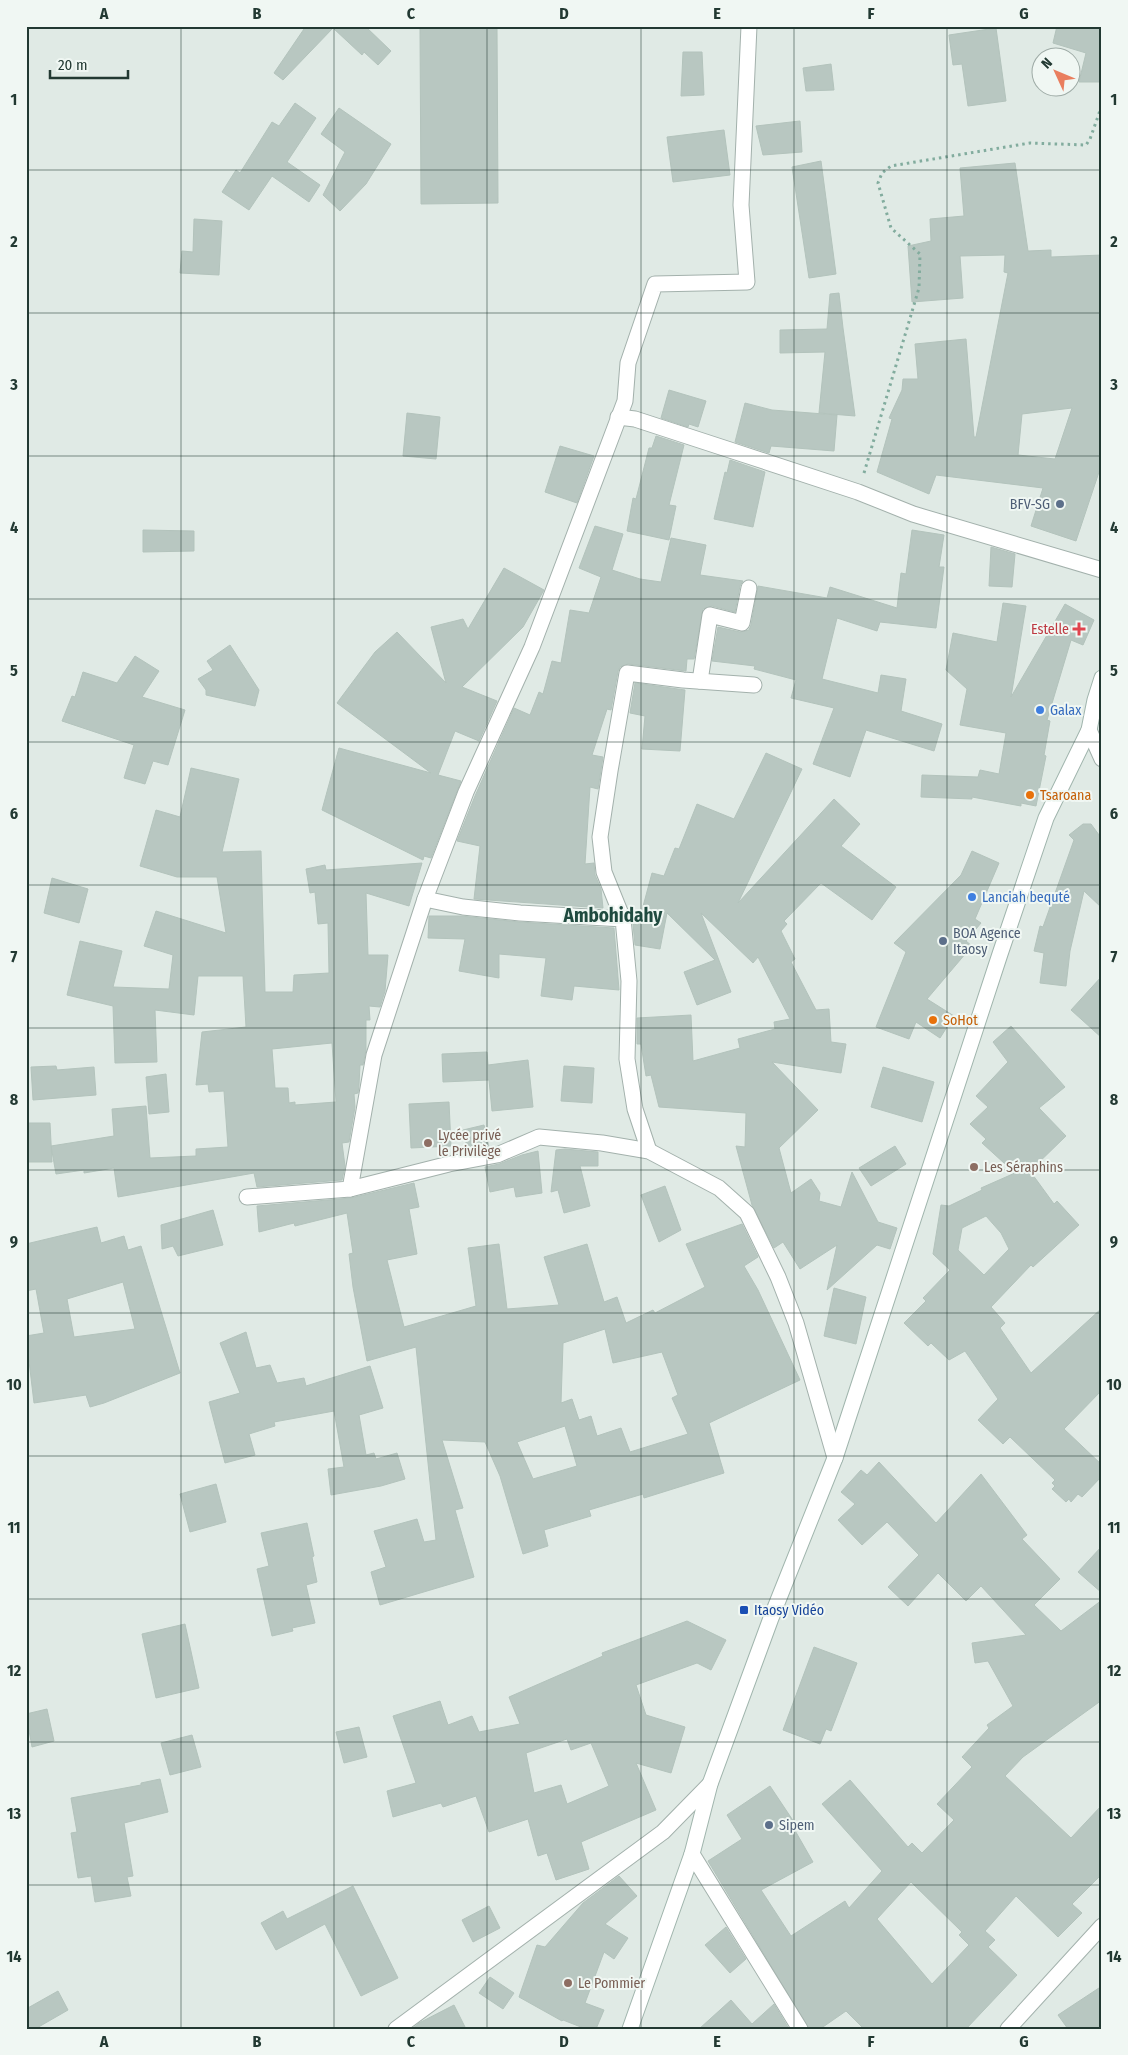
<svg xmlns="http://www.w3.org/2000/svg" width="1128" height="2055" viewBox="0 0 1128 2055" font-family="'Fira Sans Condensed',sans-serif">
  <rect width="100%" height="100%" fill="#e0eae5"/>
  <g fill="#b8c7c1" stroke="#b3c3bc" fill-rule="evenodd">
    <path d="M306,26h59l26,25 -13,14 -14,-13 -2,3 -29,-27 -50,52 -9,-7z"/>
    <path d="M1057,26h45v46l-3,10h-20l7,-29 -33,-10z"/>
    <path d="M420,28h77l1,175 -77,1z"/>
    <path d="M996,28l10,73 -38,5 -6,-42 -9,1 -4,-30z"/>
    <path d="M683,52h19l2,43 -23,1z"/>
    <path d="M831,64l3,26 -28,1 -3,-23z"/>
    <path d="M295,103l21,15 -29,44 33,23 -11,17 -37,-26 -23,34 -27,-18 14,-22 4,3 32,-51 7,4z"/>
    <path d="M339,108l52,36 -25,40 -26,27 -17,-16 22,-43 -24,-18z"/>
    <path d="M800,121l2,31 -39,3 -7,-29z"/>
    <path d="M724,130l6,45 -57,7 -6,-45z"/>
    <path d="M821,161l15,113 -27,4 -17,-111z"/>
    <path d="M1015,163l13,88 23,-1v7l51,-2v208l-26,78 -45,-15 12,-38 -107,-13 -7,19 -52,-22 15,-53 -3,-1 13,-28 1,-11h15l-3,-35 51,-5 8,98h2l32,-164 -4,-1 1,-17 -45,1 3,42 -51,4 -4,-56 23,-5 -1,-22 34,-3 -4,-48zM1072,408l-17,51 -37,-4 4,-41z"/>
    <path d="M194,219l28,2 -3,54 -39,-2 2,-22 11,1z"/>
    <path d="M839,293l4,35 12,88 -36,-3 6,-61 -45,1v-23l47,-1 3,-35z"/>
    <path d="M669,390l37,11 -8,26 -9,-3 -1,3 -27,-9z"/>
    <path d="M745,403l27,7 65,5 -3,36 -63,-5 -2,7 -34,-11z"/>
    <path d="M407,413l33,4 -4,42 -33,-3z"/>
    <path d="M656,436l28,9 -15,60 7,1 -7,34 -42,-9 6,-33 3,1 13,-51h3z"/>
    <path d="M560,446l34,10 -17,47 -32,-11z"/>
    <path d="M730,460l35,12 -12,55 -39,-8 11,-47 2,1z"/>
    <path d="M595,526l28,8 -11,36 28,9 21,3 10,-44 35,7 -6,30 43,6 -3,5 -5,26 -23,-6 -9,3 -9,50h-7l-1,12 -58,-7 -8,3 -2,4 -7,39 -4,-1 -15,46 11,2 -5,32 -8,-2 -5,77 9,-1 1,12 6,14 2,19 -129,-9 6,-53 -23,-5 18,-45 39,-88 16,7 9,-23 4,2 9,-33 9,2 9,-53 19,3 12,-36 -22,-9z"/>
    <path d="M143,530l51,1v20l-51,1z"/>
    <path d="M912,530l32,5 -5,32h5l-8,61 -56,-6 -3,9 -40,-13 -15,61 56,14 3,-18 25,4 -5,32 41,13 -8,27 -68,-21 -16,47 -37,-13 21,-56 -43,-10 5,-18 -42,-11 1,-3 -43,-5 6,-34 22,5 9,-2 2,-5 7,-39 69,12 3,-11 67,21 4,-35 5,1z"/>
    <path d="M991,547l24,7 -3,33 -23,-1z"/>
    <path d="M504,568l40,22 -21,37 -61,60 35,14 -18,40 -24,-10 -17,44 23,6 -30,77 -7,-2 -1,4 -101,-50 17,-62 92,25 -94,-70 38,-51 22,-20 49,51 -15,-56 32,-8 5,10z"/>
    <path d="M1003,603l23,3 -15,91 54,-93 29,16 -11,25 -12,-5 -24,80 3,1 -6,34 2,1 -10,50 -15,-3v3l-49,-9v2l-51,-2 1,-22 56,2 2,-7 19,4 7,-41 -46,-8 7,-36 -21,-19 7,-37 44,9z"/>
    <path d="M230,645l29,45 -4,16 -49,-11v-5l-8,-11 15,-9 -6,-9z"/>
    <path d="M135,656l24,15 -17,26 43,13 -17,55 -15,-4 -8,23 -21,-6 10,-33 -72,-24 10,-25 3,1 8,-25 34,11z"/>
    <path d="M635,683l50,7 -5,61 -38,-2 3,-33 -15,-3z"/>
    <path d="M766,753l36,16 -64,134 96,-104 26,25 -19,22 55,41 -24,33 -51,-37 -37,38 3,3 -6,7 14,28 -4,3 25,48 13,-1 2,33 15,2 -5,29 -69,-11 46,48 -39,38 12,45 20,-14 9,14 -1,8 22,6 11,-35 26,50 19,6 -7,21 -13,-4 -50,45 10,-45 -37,24 -17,-27 -9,6 -22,-43 -16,-59 9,1 1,-34 -87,-6 -8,-32 -5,1 -5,-32h-4v-26l54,-3 2,46 47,-13 -2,-9 37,-10 -1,-7 16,-3 -32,-62 -5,6 -52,-50 30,79 -34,13 -13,-33 31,-12 -48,-47 -7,36 -25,-4 -2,-21 5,1 14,-52 12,3 11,-28 4,1 18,-45 37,15z"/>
    <path d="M191,768l48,11 -17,73 39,-1 4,141h28l1,-17 35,-2 -1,-50 -10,1 -3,-32 -5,1 -4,-24 19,-4 1,5 96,-7 -13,43 -43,-13 2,62h20l-3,36 -5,16 -11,-1 1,14h-4v30l-3,15h-3l-1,20 -1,8 -4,1 1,13 -6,35 -7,1 3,23 -3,14 -85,7 -3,-14 -136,24 -4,-29 -30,5v-3l-28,4 -5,-28 63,-10 -2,-27 34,-3 4,52 46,-2v-7l32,-2 -4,-56 -15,1 -1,-8 -12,1 6,-53 44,-5 -3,-51h-45l-4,39 -39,-5 2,52 -42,1 -2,-57 -46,-11 13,-54 42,10 -9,36 56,2 4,-34 -29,-9 12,-35 70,22 -9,-56h-40l-37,-11 16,-56 24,7zM332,1043l4,59 -41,3v-3l-6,1 -1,-15h-13l-3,-39z"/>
    <path d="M1083,824h8l11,15v69l-18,-17 -14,60 -4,35 -26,-3 4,-30 -10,-2 6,-25 3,1 31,-87 -5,-5z"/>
    <path d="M972,851l27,12 -24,56 6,4 -15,18 6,5 -45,53 27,17 -14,22 -24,-16 -7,17 -33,-12 30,-75 -12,-9 67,-68z"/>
    <path d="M52,878l36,11 -9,34 -35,-10z"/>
    <path d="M429,916h32l58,6 95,6 5,62 -45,-4 -2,14 -31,-4 5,-38 -47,-4v24l-40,-7 6,-32 -37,-1z"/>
    <path d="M1102,976v62l-31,-28z"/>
    <path d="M1011,1026l54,61 -26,21 27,28 -36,35 24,33 3,-3 22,24 -46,42 -2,-2 -40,42 14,16 -5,5 31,45 71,-65v82l-38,39 38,36v11l-20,21 -4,-3 -7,8 -2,-3 -3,3 -14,-13 3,-3 -3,-3 3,-3 -45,-43 -7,7 -25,-24 20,-21 -33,-48 -16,9 -18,-17 -3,3 -24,-23 22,-22 -3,-3 27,-28 -17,-16 8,-49 8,1 33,-16 -1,-2 34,-15 -33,-30 4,-4 -16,-15 18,-17 -12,-11 32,-34 -15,-20zM986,1216l15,17 8,16 -25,26 -26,-25 4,-22z"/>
    <path d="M487,1052l1,13 40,-5 5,47 -41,4 -3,-31 -46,2 -1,-28z"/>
    <path d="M56,1066l1,4 37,-3 2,28 -63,5 -2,-33z"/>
    <path d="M564,1066l30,2 -2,35 -31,-2z"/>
    <path d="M883,1067l51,15 -12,40 -51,-15z"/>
    <path d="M166,1074l3,38 -20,2 -3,-37z"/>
    <path d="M449,1102l2,44 -40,2 -2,-44z"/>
    <path d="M26,1123h24l2,39h-26z"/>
    <path d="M484,1125l5,22 -21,4 -5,-21z"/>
    <path d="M895,1146l11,18 -35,22 -12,-18z"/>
    <path d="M565,1149l33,3v14h-18l10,40 -26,7 -6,-23 -7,2 5,-42z"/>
    <path d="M538,1151l4,42 -26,4 -2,-10 -24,5 -5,-25 14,-3 23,-9z"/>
    <path d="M414,1183l5,24 -10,2 8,45 -30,6 17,67 72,-21 -8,-58 31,-4 8,65 52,-4 -15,-48 43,-13 17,58 13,-5 9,26 27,-13 2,3 50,-26 -19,-43 56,-20 16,33 -14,9 14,24 42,90 -91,43 15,50 -80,25 -1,-4 -54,16 2,6 -47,14 4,16 -25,8 -23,-78 -15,-34 -43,-2 21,68 -8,2 19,67 -94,28 -9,-33 15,-5 -12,-36 43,-12 7,23 12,-2 -20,-193 -49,14 -14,-74 -4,-33 4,-1 -6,-40 -52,13 -1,-3 -35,9 -2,-26 94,-8zM605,1329l8,34 49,-11 16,43 -6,3 16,36 -58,18 -9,-24 -24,8 -6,-20 -12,4 -7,-21 -11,4 2,-60zM565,1426l12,40 -44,13 -16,-37z"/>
    <path d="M665,1186l16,44 -22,12 -18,-47z"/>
    <path d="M213,1210l10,35 -45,11 -5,-10 -11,3 -1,-24z"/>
    <path d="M97,1227l4,16 23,-7 4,14 13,-4 39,127 -76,30 -14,4 -4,-12 -52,8 -8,-67 18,-3 -8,-44 -10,2v-47zM123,1282l12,47 -61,8 -7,-38z"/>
    <path d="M834,1288l32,9 -10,47 -32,-8z"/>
    <path d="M246,1332l10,36 14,-3 7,18 27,-5 2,8 64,-20 13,42 -24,7 7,40 8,-2 2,6 21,-6 8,26 -24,7 -50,9 -3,-26 16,-2 -10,-56 -60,11 1,4 -26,8 6,21 -30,8 -16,-61 31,-9 -20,-50z"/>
    <path d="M879,1462l57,61 45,-49 46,61 -5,4 38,40 -26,26 27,26 41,-31v100l-79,57 -18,19 66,62 31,-33v69l-30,30 10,9 -24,24 -42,-41 -31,35 10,9 -7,7 29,28 -51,54h-102l-18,-18 -26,18h-11l-101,-168 34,-22 -15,-24 43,-29 26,39 -3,2 20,35 -52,28 30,46 54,-35 4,7 33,-37 -60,-67 28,-24 58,67 4,-4 10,10 32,-33 -17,-16 35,-37 -10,-10 27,-29 -2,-3 26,-19 -25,-45 -13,2 -3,-20 54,-8 -45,-49 -15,15 -28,-28 -30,33 -20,-19 31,-32 -32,-33 -25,23 -24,-25 17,-16 -14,-12 20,-22 6,5zM911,1882l51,50 -3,3 10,10 -37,39 -55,-65z"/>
    <path d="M216,1484l10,38 -36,10 -10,-38z"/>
    <path d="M307,1523l7,33 -2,1 5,25 -11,3 9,38 -23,5 1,3 -21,5 -15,-67 12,-3 -8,-33z"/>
    <path d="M1102,1546v47l-24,-21z"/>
    <path d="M687,1621l39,19 -15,30 -14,-7 -61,22 10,30 39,12 -14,46 -35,-10 20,47 -75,32 8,27 -33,11 -9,-27 -9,3 -10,-37 -39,13 -13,-36 -33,11 -2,-4 -48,14 -6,-26 29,-8 -23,-67 47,-15 8,24 24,-9 7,16 41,-8 -11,-27 94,-41 -1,-3zM567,1739l4,11 20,-7 18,43 -42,18 -6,-19 -27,8 -8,-40z"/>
    <path d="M185,1624l14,64 -43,10 -14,-64z"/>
    <path d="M814,1647l43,16 -26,68 -5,-2 -6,15 -37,-14z"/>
    <path d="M47,1709l7,32 -22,6 -6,-33z"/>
    <path d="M359,1727l8,30 -23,6 -8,-31z"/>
    <path d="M192,1735l9,32 -31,8 -9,-32z"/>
    <path d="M160,1779l8,33 -44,11 9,53 -6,1 4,19 -36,6 -4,-26 -13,2 -7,-45 6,-1 -6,-34 70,-13v-2z"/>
    <path d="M619,1876l18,20 -32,28 23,14 -14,21 -10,-7 -19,51 19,7 -8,19h-10l-23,-9 -1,1 -43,-24 18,-52 8,2 38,-44z"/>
    <path d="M353,1886l45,92 -37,18 -36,-72 -49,26 -15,-27 22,-12 4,8z"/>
    <path d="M489,1906l11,22 -27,14 -11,-22z"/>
    <path d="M726,1927l20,32 -16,14 -25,-28z"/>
    <path d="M490,1977l24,16 -11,16 -24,-16z"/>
    <path d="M1102,1986v43h-34l-10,-14z"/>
    <path d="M58,1991l10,19 -33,19h-9v-20z"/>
    <path d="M731,2000l21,24 22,-20 15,25h-90z"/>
    <path d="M454,2005l12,24h-54l7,-6z"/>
  </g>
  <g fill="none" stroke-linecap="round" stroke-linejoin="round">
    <defs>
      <g id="street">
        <path d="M618,417l17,2 95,31 128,42 55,22 189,56"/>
        <path d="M700,681l10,-66 32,8 7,-35"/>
        <path d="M1089,730l13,29"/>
        <path d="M425,899l38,8 57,6 103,6 6,62 -2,78 8,50 14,42"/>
        <path d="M623,919l-19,-47 -4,-35 10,-66 17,-98 56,7 71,5"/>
        <path d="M350,1189l99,-25 48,-9 42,-18 63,6 47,8 70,37 28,25 31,64 18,46 39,135"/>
        <path d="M247,1197l103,-8 24,-134 51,-156 41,-107 66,-145 93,-246 3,-38 27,-79 92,-2 -6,-77 8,-179"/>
        <path d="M692,1854l108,175"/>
        <path d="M396,2029l267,-197 47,-48"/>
        <path d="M1008,2029l94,-103"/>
      </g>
      <path id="secondary" d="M630,2029l62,-175 18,-70 61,-166 64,-160 165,-504 46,-136 43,-88 6,-30 7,-22"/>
    </defs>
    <use href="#street" stroke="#a3b1ac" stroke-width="17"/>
    <use href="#secondary" stroke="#a0b5ad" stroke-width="17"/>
    <path stroke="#82ac9e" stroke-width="3" stroke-dasharray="2.5 4" stroke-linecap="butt" d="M864,473l55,-185 1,-34 -29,-26 -13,-45 4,-10 9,-7 139,-23 56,2 4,-6 12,-34"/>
    <use href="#street" stroke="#fff" stroke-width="15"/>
    <use href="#secondary" stroke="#fff" stroke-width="15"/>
  </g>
  <path fill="none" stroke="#223932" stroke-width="1" stroke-opacity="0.55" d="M181,26v2003M334,26v2003M487,26v2003M641,26v2003M794,26v2003M947,26v2003M26,170h1076M26,313h1076M26,456h1076M26,599h1076M26,742h1076M26,885h1076M26,1028h1076M26,1170h1076M26,1313h1076M26,1456h1076M26,1599h1076M26,1742h1076M26,1885h1076"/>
  <g fill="#5c6f8a" stroke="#f0f7f3" stroke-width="2">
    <circle cx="1060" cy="504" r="5"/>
    <circle cx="943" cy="941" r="5"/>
    <circle cx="769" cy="1825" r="5"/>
  </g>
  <path fill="#e0444e" stroke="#f0f7f3" stroke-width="2" d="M1076.5 621.5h5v5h5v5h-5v5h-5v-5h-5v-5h5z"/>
  <g fill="#3f7fe0" stroke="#f0f7f3" stroke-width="2">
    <circle cx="1040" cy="710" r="5"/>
    <circle cx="972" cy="897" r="5"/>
  </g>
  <g fill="#e8710a" stroke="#f0f7f3" stroke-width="2">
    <circle cx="1030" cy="795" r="5"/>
    <circle cx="933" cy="1020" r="5"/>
  </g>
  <g fill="#8d6e63" stroke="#f0f7f3" stroke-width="2">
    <circle cx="428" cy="1143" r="5"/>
    <circle cx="974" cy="1167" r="5"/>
    <circle cx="568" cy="1983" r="5"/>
  </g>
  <rect fill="#1a4fb4" stroke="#f0f7f3" stroke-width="2" x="739" y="1605" width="10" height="10" rx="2.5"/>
  <g text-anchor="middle" stroke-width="4" stroke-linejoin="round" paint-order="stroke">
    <g font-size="14" fill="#4e5e75" stroke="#f0f7f3" text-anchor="start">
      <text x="1050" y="509" text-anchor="end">BFV-SG</text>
      <text x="953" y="938">BOA Agence<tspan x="953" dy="16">Itaosy</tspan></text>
      <text x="779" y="1830">Sipem</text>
    </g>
    <g font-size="14" fill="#be3a42" stroke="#f0f7f3" text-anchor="end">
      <text x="1069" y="634">Estelle</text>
    </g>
    <g font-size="14" fill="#366cbe" stroke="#f0f7f3" text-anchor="start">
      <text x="1050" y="715">Galax</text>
      <text x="982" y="902">Lanciah bequté</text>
    </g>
    <g font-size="14" fill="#c56008" stroke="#f0f7f3" text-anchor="start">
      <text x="1040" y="800">Tsaroana</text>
      <text x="943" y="1025">SoHot</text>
    </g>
    <g font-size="14" fill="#785e54" stroke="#f0f7f3" text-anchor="start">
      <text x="438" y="1140">Lycée privé<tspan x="438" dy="16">le Privilège</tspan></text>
      <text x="984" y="1172">Les Séraphins</text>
      <text x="578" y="1988">Le Pommier</text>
    </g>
    <g font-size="14" fill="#164399" stroke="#f0f7f3" text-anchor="start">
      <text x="754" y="1615">Itaosy Vidéo</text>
    </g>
    <g font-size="19" font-weight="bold" fill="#1f4a3f" stroke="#f0f7f3">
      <text x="613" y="922">Ambohidahy</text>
    </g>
  </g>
  <rect width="1128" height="2055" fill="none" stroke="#f0f7f3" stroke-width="55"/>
  <g transform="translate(1056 72) rotate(314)"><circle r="24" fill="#f0f7f3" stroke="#9eaba6"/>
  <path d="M0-4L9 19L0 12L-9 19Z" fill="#e97e5e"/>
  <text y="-8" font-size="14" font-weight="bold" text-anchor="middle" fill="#223932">N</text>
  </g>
  <path d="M50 70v8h78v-8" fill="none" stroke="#223932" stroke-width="2.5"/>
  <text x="58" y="70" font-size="15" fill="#223932" stroke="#f0f7f3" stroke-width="4" paint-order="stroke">20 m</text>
  <rect x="28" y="28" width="1072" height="2000" fill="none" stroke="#223932" stroke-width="2"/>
  <g font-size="16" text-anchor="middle" font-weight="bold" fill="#223932">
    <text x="104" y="19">A</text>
    <text x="257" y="19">B</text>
    <text x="411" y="19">C</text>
    <text x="564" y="19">D</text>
    <text x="717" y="19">E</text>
    <text x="871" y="19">F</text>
    <text x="1024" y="19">G</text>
    <text x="14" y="105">1</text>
    <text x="1114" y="105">1</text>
    <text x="14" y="247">2</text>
    <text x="1114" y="247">2</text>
    <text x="14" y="390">3</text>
    <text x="1114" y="390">3</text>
    <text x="14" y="533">4</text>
    <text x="1114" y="533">4</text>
    <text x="14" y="676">5</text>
    <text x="1114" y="676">5</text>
    <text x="14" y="819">6</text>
    <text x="1114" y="819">6</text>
    <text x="14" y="962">7</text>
    <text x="1114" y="962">7</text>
    <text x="14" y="1105">8</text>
    <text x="1114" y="1105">8</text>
    <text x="14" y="1247">9</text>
    <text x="1114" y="1247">9</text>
    <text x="14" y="1390">10</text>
    <text x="1114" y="1390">10</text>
    <text x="14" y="1533">11</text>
    <text x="1114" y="1533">11</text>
    <text x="14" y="1676">12</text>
    <text x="1114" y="1676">12</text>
    <text x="14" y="1819">13</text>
    <text x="1114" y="1819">13</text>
    <text x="14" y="1962">14</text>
    <text x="1114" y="1962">14</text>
    <text x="104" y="2047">A</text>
    <text x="257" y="2047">B</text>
    <text x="411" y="2047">C</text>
    <text x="564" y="2047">D</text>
    <text x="717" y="2047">E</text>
    <text x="871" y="2047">F</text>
    <text x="1024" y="2047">G</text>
  </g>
</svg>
